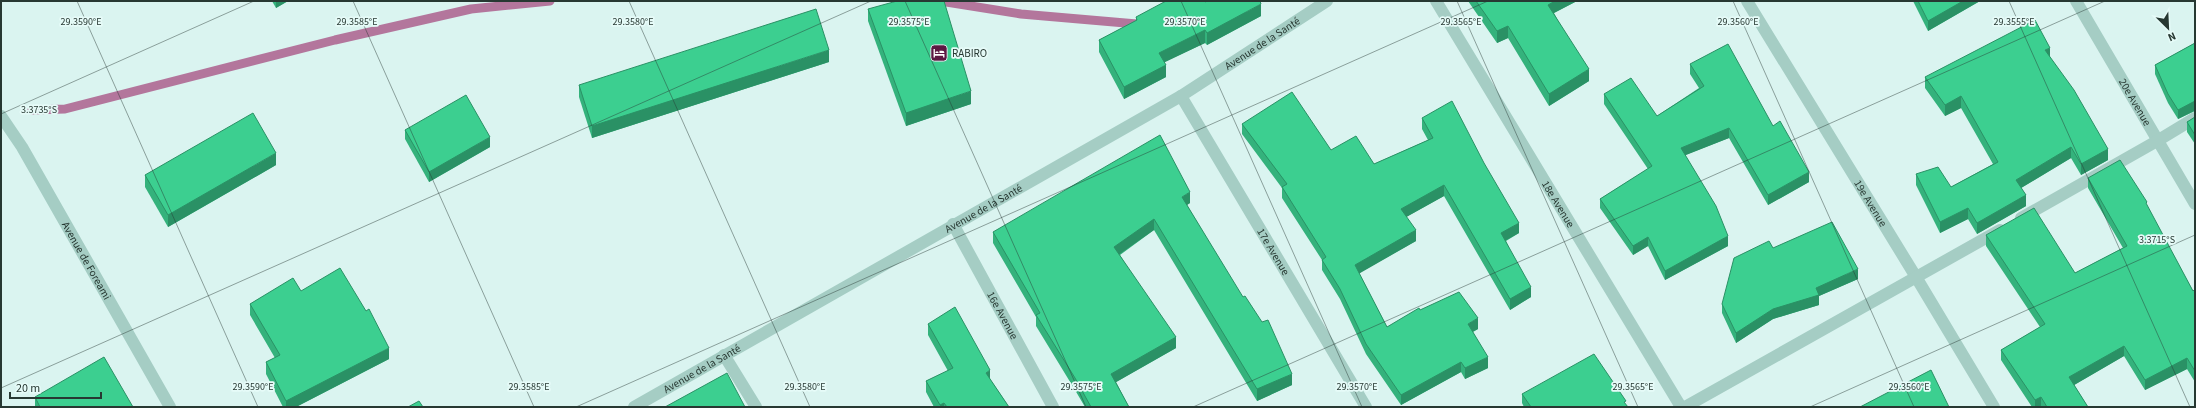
<svg xmlns="http://www.w3.org/2000/svg" width="2196" height="408" viewBox="0 0 2196 408" font-family="'Source Sans 3',sans-serif">
  <rect width="100%" height="100%" fill="#daf4f0"/>
  <g fill="none" stroke-linecap="round" stroke-linejoin="round">
    <g stroke="#b3769c" stroke-width="9">
      <path d="M940,1l81,13 116,10 5,-3"/>
      <path d="M32,110l33,-1 270,-69 136,-31 79,-8"/>
    </g>
    <g stroke="#a5cdc4" stroke-width="12">
      <path id="s1" d="M1436,1l245,406"/>
      <path id="s2" d="M1747,1l169,276 78,130"/>
      <path id="s3" d="M2076,1l119,203"/>
      <path id="s4" d="M1181,96l185,311"/>
      <path id="s5" d="M1,116l21,31 148,260"/>
      <path d="M2021,218l136,-77 38,-23"/>
      <path id="s6" d="M953,224l100,183"/>
      <path d="M724,355l32,52"/>
      <path id="s7" d="M634,407l547,-311 146,-95"/>
      <path d="M1685,407l315,-177"/>
    </g>
  </g>
  <g fill="#34b27c">
    <path d="M272,1h16l-12,7z"/>
    <path d="M1468,1h109l-23,12 35,68 -40,25 -41,-68 -11,5z"/>
    <path d="M1913,1h67l-52,30z"/>
    <path d="M1205,2l56,14 -54,29 -2,-2 -41,19 2,15 -42,22 -25,-47v-12l37,-19v-4z"/>
    <path d="M868,9l103,95 -65,22 -38,-105z"/>
    <path d="M2195,43v68l-17,8 -10,-16 -13,-29v-9z"/>
    <path d="M2050,58l58,102 -27,15 -10,-17 -50,30 5,18 -49,28 -9,-15 -28,14 -24,-48v-11l35,13 42,-23 -32,-56 -16,8 -20,-28v-11z"/>
    <path d="M829,62l-237,76 -13,-41v-12z"/>
    <path d="M1690,64l83,62 36,56 -41,23 -39,-67 -44,17 43,91 -63,34 -17,-34 -15,9 -33,-47v-9l48,-30 -44,-65v-10l53,22 42,-28 -9,-14z"/>
    <path d="M2195,117v27l-8,-12v-10z"/>
    <path d="M1422,118l97,115 -13,8 25,56 -21,13 -66,-114 -38,21 10,24 -57,32 28,54 33,-17 58,19 -5,3 15,36 -23,11 -4,-7 -60,33 -35,-51 -26,-55 -18,-29v-10l-40,-62v-10l-40,-54v-10l89,26 43,14 54,-24 -6,-11z"/>
    <path d="M405,130l85,17 -61,35 -24,-43z"/>
    <path d="M276,165l-108,62 -23,-40v-12z"/>
    <path d="M2088,178l59,29 46,84 2,-2v93l-8,-13 -42,21 -21,-34 -50,29 14,22h-56l-31,-47v-10l39,-23 -54,-81v-11l89,38 48,-25 -35,-60z"/>
    <path d="M1190,203l-3,2 105,180 -35,16 -103,-171 -34,25 56,93 -60,34 13,25h-44l-10,-17 -39,-64v-9l-43,-74v-11z"/>
    <path d="M1773,248l85,31 -39,17v9l-46,14 -37,24 -14,-30v-9z"/>
    <path d="M301,291l88,68 -93,48h-13l-17,-33v-12l9,-4 -25,-43v-11z"/>
    <path d="M928,324l62,55 19,28h-75l-8,-15v-11l22,-10 -20,-36z"/>
    <path d="M1522,394l104,11 2,2h-104l-2,-4z"/>
    <path d="M35,397l98,10h-98z"/>
  </g>
  <g fill="#2a9165">
    <path d="M276,1h12l-12,7z"/>
    <path d="M1555,1h22l-29,15v-11z"/>
    <path d="M1963,1h17l-52,30v-10z"/>
    <path d="M1261,4v12l-54,29v-12z"/>
    <path d="M1508,26v12l-11,5v-12z"/>
    <path d="M1205,30v13l-46,22v-12z"/>
    <path d="M2050,48v11l-5,-9z"/>
    <path d="M829,50v12l-237,76v-12z"/>
    <path d="M1166,65v12l-42,22v-12z"/>
    <path d="M1589,69v12l-40,25v-12z"/>
    <path d="M971,91v13l-65,22v-13z"/>
    <path d="M1961,96v12l-16,8v-11z"/>
    <path d="M2194,101v10l-16,8v-9z"/>
    <path d="M1729,128v10l-48,19v-9z"/>
    <path d="M490,137v10l-61,35v-10z"/>
    <path d="M2071,147v11l-55,33v-11z"/>
    <path d="M2108,149v11l-27,15v-11z"/>
    <path d="M276,153v12l-108,62v-12z"/>
    <path d="M1809,172v10l-41,23v-10z"/>
    <path d="M1444,185v11l-43,24v-11z"/>
    <path d="M1190,192v11l-8,5v-11z"/>
    <path d="M2026,195v11l-49,28v-11z"/>
    <path d="M1968,208v11l-28,14v-11z"/>
    <path d="M1154,219v11l-40,28v-11z"/>
    <path d="M1519,223v10l-18,10v-10z"/>
    <path d="M1416,230v11l-61,35v-11z"/>
    <path d="M1728,236v10l-63,34v-9z"/>
    <path d="M1648,237v9l-15,9v-9z"/>
    <path d="M1858,269v10l-39,17v9l-46,14 -37,24v-10l37,-24 43,-21z"/>
    <path d="M1531,287v10l-21,13v-11z"/>
    <path d="M1478,318v11l-10,5v-10z"/>
    <path d="M1176,337v11l-65,37v-11z"/>
    <path d="M2124,346v10l-55,32v-11z"/>
    <path d="M389,348v11l-93,48h-10v-6z"/>
    <path d="M1488,357v11l-23,11v-11z"/>
    <path d="M2187,358v11l-42,21v-10z"/>
    <path d="M1461,362v10l-60,33v-10z"/>
    <path d="M990,370v11l-4,-8z"/>
    <path d="M1292,374v11l-35,16v-12z"/>
    <path d="M2041,397v10h-6v-7z"/>
    <path d="M944,403v4h-4v-2z"/>
  </g>
  <g fill="#3ccf90" stroke="#2a9165">
    <path d="M897,1h47l27,90 -65,22 -38,-104z"/>
    <path d="M1166,1h38l1,1 2,-1h53l1,3 -54,29 -2,-3 -46,23 7,12 -42,22 -25,-47 38,-20 -1,-3z"/>
    <path d="M1476,1h79l-7,4 41,64 -40,25 -41,-68 -11,5z"/>
    <path d="M1918,1h45l-35,20z"/>
    <path d="M816,9l13,41 -237,76 -13,-41z"/>
    <path d="M2035,20l15,28 -5,2 29,40 34,59 -27,15 -10,-17 -55,33 10,15 -49,28 -9,-15 -28,14 -24,-48 22,-7 13,20 47,-25 -37,-66 -16,9 -20,-28z"/>
    <path d="M2195,43v58l-17,9 -10,-16 -13,-29z"/>
    <path d="M1728,44l45,82 7,-5 29,51 -41,23 -39,-67 -48,20 35,58 12,30 -63,35 -17,-34 -15,9 -33,-47 52,-33 -48,-72 27,-16 26,38 47,-30 -14,-22z"/>
    <path d="M1292,92l39,58 25,-14 18,28 59,-26 -11,-20 30,-17 32,62 35,60 -18,10 30,54 -21,12 -66,-114 -43,24 15,21 -61,35 32,62 32,-19 1,2 39,-18 19,26 -10,6 20,33 -23,11 -4,-6 -60,33 -35,-51 -26,-55 -18,-29 4,-3 -44,-70 5,-3 -45,-60z"/>
    <path d="M466,95l24,42 -61,35 -24,-42z"/>
    <path d="M253,113l23,40 -108,62 -23,-40z"/>
    <path d="M2195,117v18l-8,-13z"/>
    <path d="M1160,135l30,57 -8,5 61,100 2,-1 17,26 6,-2 24,54 -35,15 -103,-170 -40,28 62,90 -65,37 18,33h-38l-16,-29 -39,-63 4,-2 -47,-81z"/>
    <path d="M2120,160l27,42 -1,1 47,88 2,-2v82l-8,-13 -42,22 -21,-34 -55,31 19,30h-41l-6,-10 -6,3 -34,-50 44,-26 -59,-89 48,-27 41,65 52,-27 -39,-68z"/>
    <path d="M1832,222l26,47 -42,19 3,7 -46,14 -37,24 -14,-29 12,-46 35,-17 4,7z"/>
    <path d="M340,268l26,43 3,-2 20,39 -103,53 -20,-39 14,-7 -30,-51 43,-26 8,13z"/>
    <path d="M955,307l35,63 -4,3 23,34h-62l-3,-4 -4,2 -14,-24 27,-13 -25,-44z"/>
    <path d="M1594,354l32,47 -2,1 4,5h-97l-9,-13z"/>
    <path d="M104,357l29,50h-93l-5,-10z"/>
    <path d="M1931,370l18,37h-89z"/>
    <path d="M727,373l18,34h-80z"/>
    <path d="M419,401l4,6h-15z"/>
  </g>
  <path fill="none" stroke="#273832" stroke-width="1" stroke-opacity="0.45" d="M77,1l181,406M353,1l181,406M629,1l181,406M905,1l181,406M1181,1l181,406M1457,1l181,406M1733,1l181,406M2009,1l181,406M1,114l253,-113M1,388l870,-387M576,407l912,-406M1193,407l912,-406M1810,407l385,-172"/>
  <defs>
    <symbol id="hotel-square" viewBox="-11 -11 22 22"><rect x="-9" y="-9" width="18" height="18" rx="4" fill="#5c1942" stroke="#e6fbf8"/><path d="M-6-4.5h1.5V1H6V5H4.5V3h-9V5H-6ZM-4 0a1.8 1.8 0 1 1 3.6 0ZM.5 0V-2.5h3Q6-2.5 6 0Z" fill="#fff"/></symbol>
  </defs>
  <g fill-rule="evenodd">
    <use href="#hotel-square" x="929" y="43" width="20" height="20"/>
  </g>
  <g text-anchor="middle" stroke-width="3.5" stroke-linejoin="round" paint-order="stroke">
    <g font-size="11" fill="#273832" stroke="#e6fbf8">
      <text dy="4" stroke="none"><textPath href="#s7" startOffset="726">Avenue de la Santé</textPath></text>
      <text dy="4" stroke="none"><textPath href="#s3" startOffset="117">20e Avenue</textPath></text>
      <text dy="4" stroke="none"><textPath href="#s2" startOffset="237">19e Avenue</textPath></text>
      <text dy="4" stroke="none"><textPath href="#s1" startOffset="237">18e Avenue</textPath></text>
      <text dy="4" stroke="none"><textPath href="#s7" startOffset="402">Avenue de la Santé</textPath></text>
      <text dy="4" stroke="none"><textPath href="#s4" startOffset="181">17e Avenue</textPath></text>
      <text dy="4" stroke="none"><textPath href="#s5" startOffset="168">Avenue de Foreami</textPath></text>
      <text dy="4" stroke="none"><textPath href="#s6" startOffset="104">16e Avenue</textPath></text>
      <text dy="4" stroke="none"><textPath href="#s7" startOffset="78">Avenue de la Santé</textPath></text>
    </g>
    <g font-size="11" fill="#273832" stroke="#e6fbf8" text-anchor="start">
      <text x="952" y="57">RABIRO</text>
    </g>
  </g>
  <g font-size="10" text-anchor="middle" fill="#273832" stroke="#e6fbf8" stroke-width="3.5" stroke-linejoin="round" paint-order="stroke">
    <text x="81" y="25">29.3590°E</text>
    <text x="357" y="25">29.3585°E</text>
    <text x="633" y="25">29.3580°E</text>
    <text x="909" y="25">29.3575°E</text>
    <text x="1185" y="25">29.3570°E</text>
    <text x="1461" y="25">29.3565°E</text>
    <text x="1738" y="25">29.3560°E</text>
    <text x="2014" y="25">29.3555°E</text>
    <text x="39" y="113">3.3735°S</text>
    <text x="2157" y="243">3.3715°S</text>
    <text x="253" y="390">29.3590°E</text>
    <text x="529" y="390">29.3585°E</text>
    <text x="805" y="390">29.3580°E</text>
    <text x="1081" y="390">29.3575°E</text>
    <text x="1357" y="390">29.3570°E</text>
    <text x="1633" y="390">29.3565°E</text>
    <text x="1909" y="390">29.3560°E</text>
  </g>
  <rect width="2196" height="408" fill="none" stroke="#273832" stroke-width="4"/>
  <g transform="translate(2168 28) rotate(156)" stroke="#e6fbf8" stroke-width="3" paint-order="stroke">
  <path d="M0-3L7 15L0 10L-7 15Z" fill="#273832"/>
  <text y="-6" font-size="11" font-weight="bold" text-anchor="middle" fill="#273832">N</text>
  </g>
  <path d="M10 392v6h91v-6" fill="none" stroke="#273832" stroke-width="2"/>
  <text x="16" y="392" font-size="12" fill="#273832" stroke="#e6fbf8" stroke-width="3" paint-order="stroke">20 m</text>
</svg>
